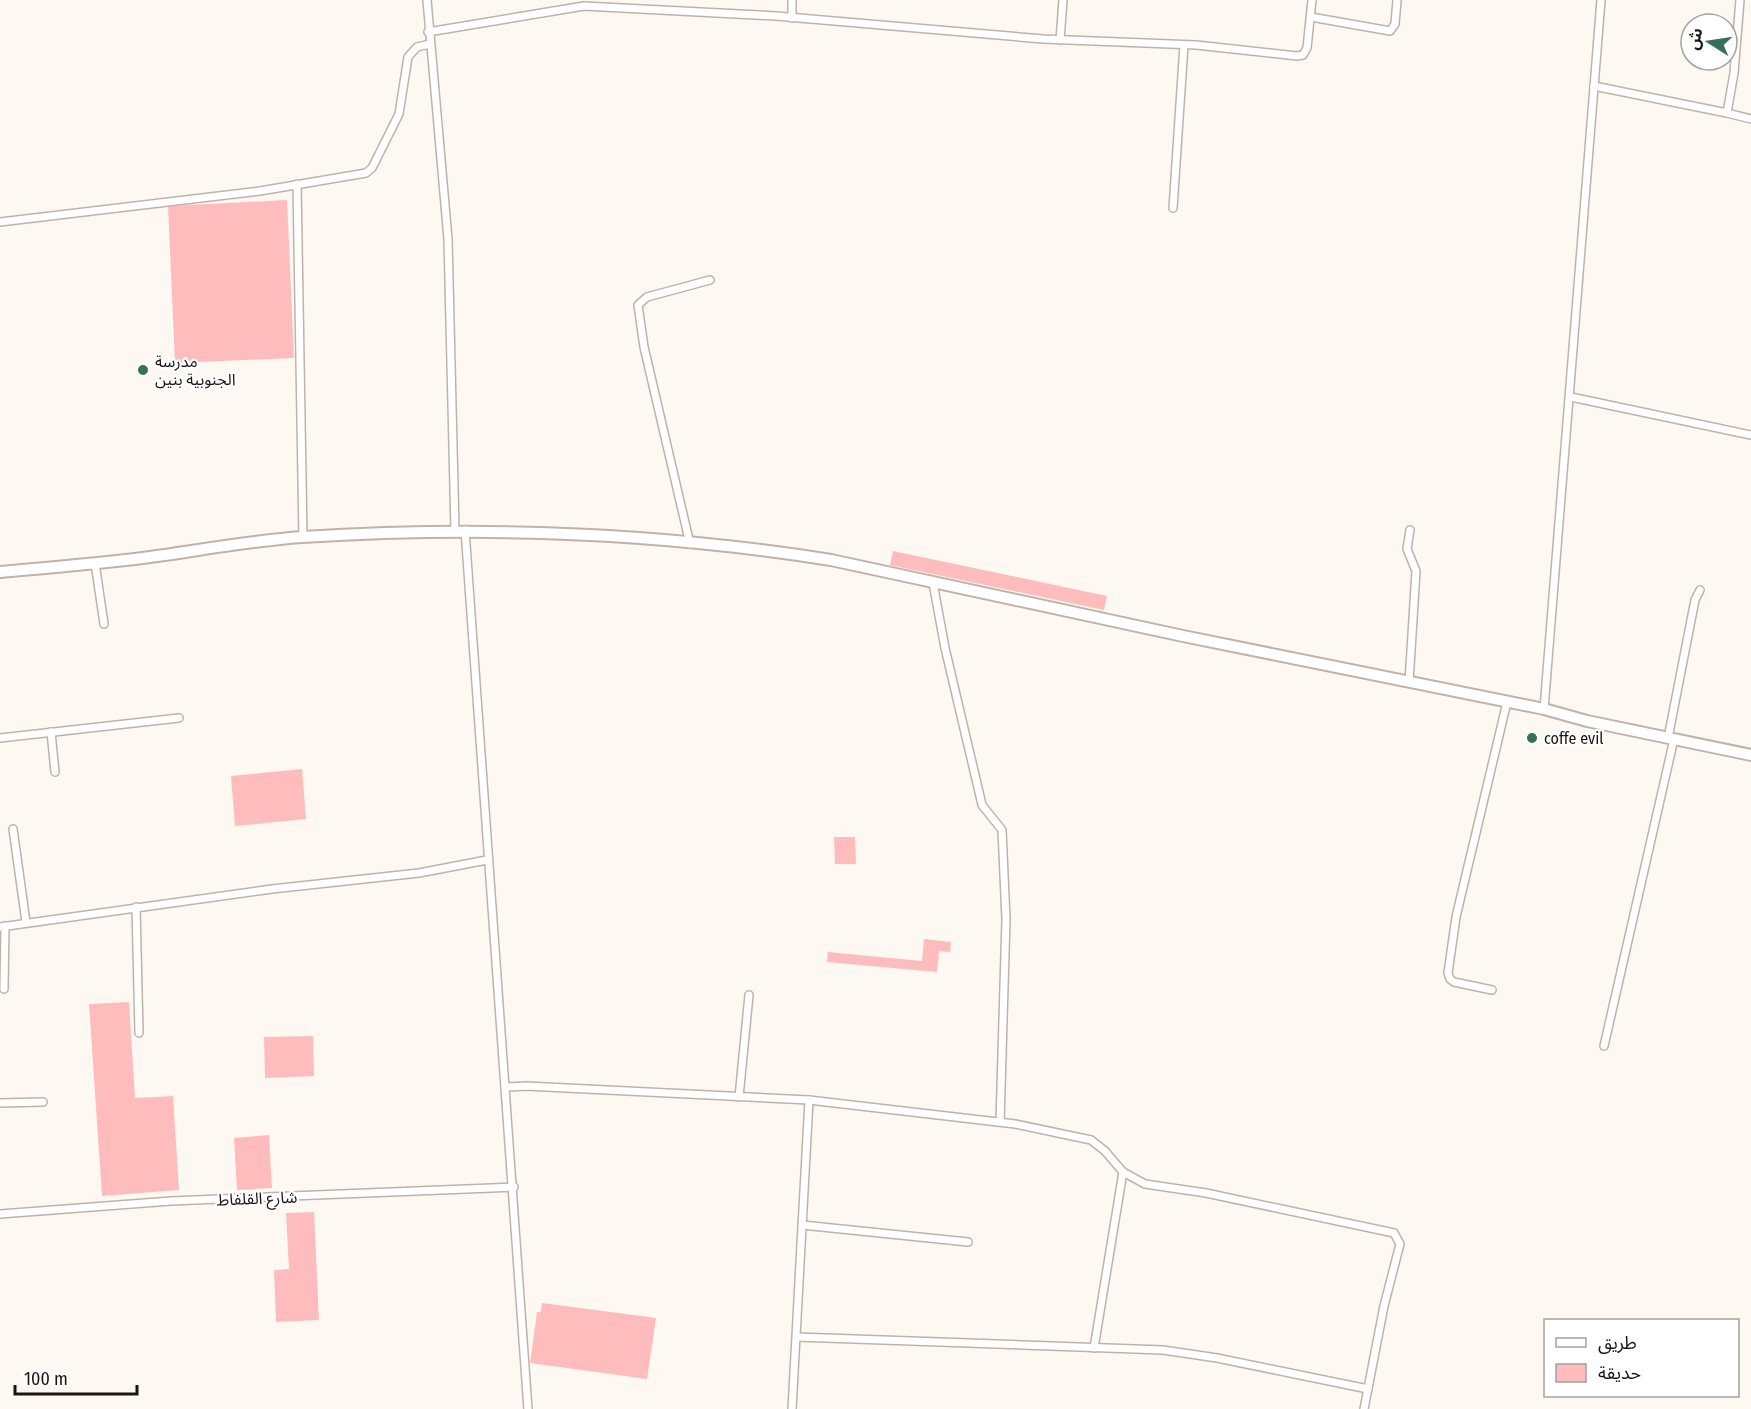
<svg xmlns="http://www.w3.org/2000/svg" width="1751" height="1409" viewBox="0 0 1751 1409" font-family="'Fira Sans Condensed','Noto Sans Arabic',sans-serif">
  <rect width="100%" height="100%" fill="#fef8f3"/>
  <g fill="#febdbc">
    <path d="M287,200l7,158 -119,5 -7,-157z"/>
    <path d="M893,551l214,45 -3,14 -214,-45z"/>
    <path d="M302,769l4,50 -71,7 -4,-50z"/>
    <path d="M834,837h21l1,27h-21z"/>
    <path d="M924,939l27,3 -1,10 -11,-1 -2,21 -110,-10 1,-10 94,9z"/>
    <path d="M129,1002l6,96 38,-2 6,94 -77,6 -13,-192z"/>
    <path d="M313,1036l1,40 -49,2 -1,-41z"/>
    <path d="M269,1135l3,53 -35,2 -3,-52z"/>
    <path d="M314,1212l5,108 -43,2 -2,-52 15,-1 -3,-56z"/>
    <path d="M542,1303l114,15 -9,61 -117,-16 7,-51h4z"/>
  </g>
  <g fill="none" stroke-linecap="round" stroke-linejoin="round">
    <defs>
      <g id="street">
        <path d="M427,0l21,239 7,291"/>
        <path d="M1311,17l79,14 5,-7 2,-24"/>
        <path d="M792,18v-18"/>
        <path d="M428,32l156,-26 192,10 267,23 153,6 101,11 6,-1 4,-7 5,-48"/>
        <path d="M1060,40l3,-40"/>
        <path d="M1594,86l133,27 7,-40 6,-73"/>
        <path d="M1727,113l24,6"/>
        <path d="M297,184l6,353"/>
        <path d="M1173,208l11,-163"/>
        <path d="M0,222l260,-31 106,-18 6,-5 27,-54 9,-57 9,-10 13,-3"/>
        <path d="M1571,397l180,38"/>
        <path d="M465,530l63,879"/>
        <path d="M690,544l-46,-197 -6,-42 9,-8 63,-17"/>
        <path d="M95,563l9,61"/>
        <path d="M933,583l12,65 34,144 3,13 20,25 4,89 -6,203"/>
        <path d="M1409,682l7,-111 -9,-22 3,-19"/>
        <path d="M1544,709l57,-709"/>
        <path d="M51,732l4,40"/>
        <path d="M0,738l179,-20"/>
        <path d="M1668,738l27,-138 5,-10"/>
        <path d="M13,829l13,93"/>
        <path d="M136,907l3,126"/>
        <path d="M0,927l272,-38 147,-16 68,-13"/>
        <path d="M4,989l1,-63"/>
        <path d="M1492,990l-38,-8 -4,-3 -2,-6 8,-56 51,-215"/>
        <path d="M1604,1046l70,-307"/>
        <path d="M506,1087l20,-1 283,14 206,24 76,16 14,11 18,21 22,12 61,9 188,40 6,11 -16,62 -20,103"/>
        <path d="M739,1097l10,-102"/>
        <path d="M0,1103l43,-1"/>
        <path d="M0,1214l171,-13 343,-14"/>
        <path d="M802,1225l166,17"/>
        <path d="M797,1337l366,13 54,8 151,31"/>
        <path d="M1094,1348l29,-176"/>
        <path d="M792,1409l17,-309"/>
      </g>
      <path id="secondary" d="M0,572c45,-4 90,-8 135,-13 56,-7 111,-18 167,-22 177,-11 354,-5 529,23l352,76 361,73 43,12 164,34"/>
    </defs>
    <use href="#street" stroke="#c1b2a6" stroke-width="10"/>
    <use href="#secondary" stroke="#c1b2a6" stroke-width="14"/>
    <use href="#street" stroke="#fff" stroke-width="7"/>
    <use href="#secondary" stroke="#fff" stroke-width="10"/>
  </g>
  <g fill="#36715a" stroke="#fff" stroke-width="2">
    <circle cx="143" cy="370" r="6"/>
    <circle cx="1532" cy="738" r="6"/>
  </g>
  <g text-anchor="middle" stroke-width="4.5" stroke-linejoin="round" paint-order="stroke">
    <g font-size="16" fill="#1b1511" stroke="#fff" text-anchor="start">
      <text x="155" y="367">مدرسة<tspan x="155" dy="18">الجنوبية بنين</tspan></text>
      <text x="1544" y="744">coffe evil</text>
    </g>
    <g font-size="16" fill="#1b1511" stroke="#fff">
      <text transform="translate(257 1198) rotate(-2)" y="6">شارع القلفاط</text>
    </g>
  </g>
  <rect x="1544" y="1319" width="195" height="78" fill="#ffffff" stroke="#a4a1a0" stroke-width="1.5"/>
  <rect x="1556" y="1338" width="30" height="9" fill="#ffffff" stroke="#a4a1a0" stroke-width="1.5"/>
  <text x="1598" y="1349" font-size="18" fill="#1b1511">طريق</text>
  <rect x="1556" y="1364" width="30" height="18" fill="#febdbc" stroke="#a4a1a0" stroke-width="1.5"/>
  <text x="1598" y="1379" font-size="18" fill="#1b1511">حديقة</text>
  <g transform="translate(1709 42) rotate(282)"><circle r="28" fill="#ffffff" stroke="#a4a1a0" stroke-width="1.5"/>
  <path d="M0-4.5L10 22L0 15L-10 22Z" fill="#36715a"/>
  <text y="-9" font-size="16" font-weight="bold" text-anchor="middle" fill="#1b1511">ش</text>
  </g>
  <path d="M15 1385v9h122v-9" fill="none" stroke="#1b1511" stroke-width="3"/>
  <text x="24" y="1385" font-size="18" fill="#1b1511" stroke="#ffffff" stroke-width="4.5" paint-order="stroke">100 m</text>
</svg>
